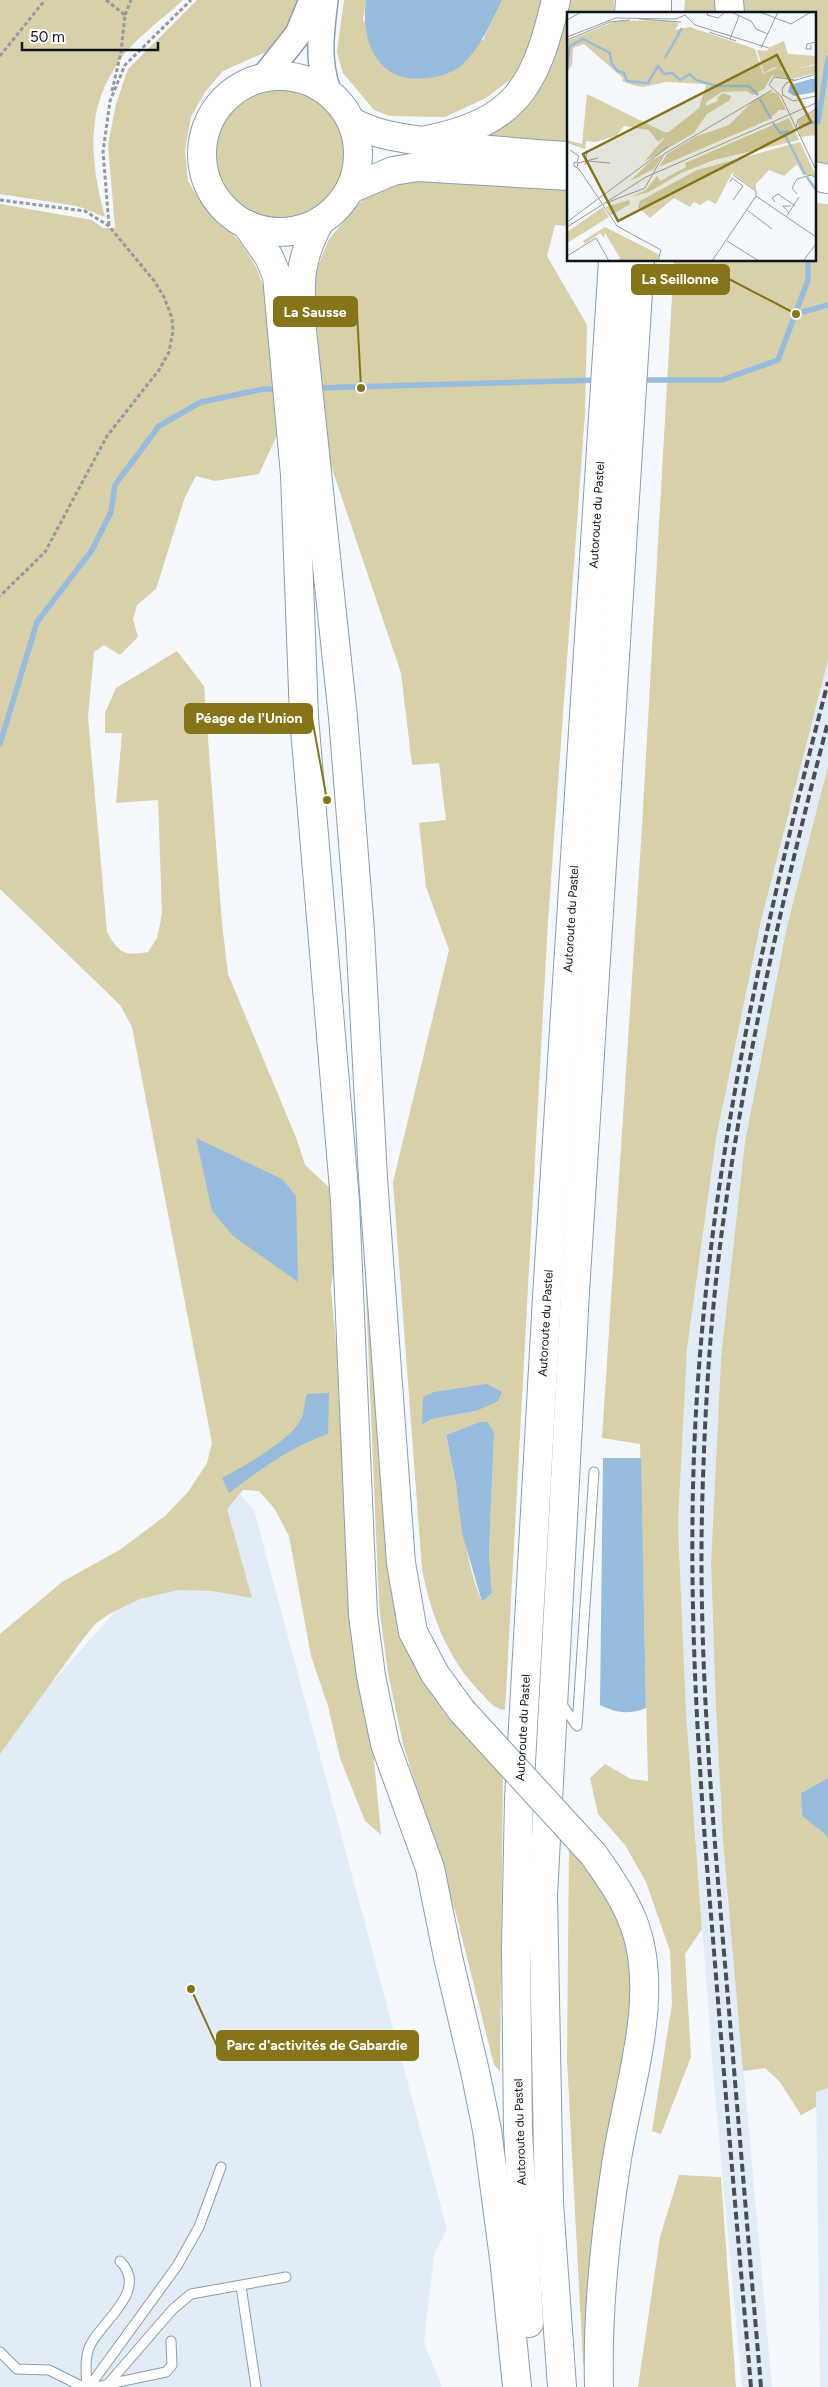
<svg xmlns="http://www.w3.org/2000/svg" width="828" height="2387" viewBox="0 0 828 2387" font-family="Figtree,sans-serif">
  <rect width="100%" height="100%" fill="#f4f8fc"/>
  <g fill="#e1ecf6">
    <path d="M828,660v106l-41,160 -66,432 -10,206 5,145 7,131 49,547h-30l-28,-303 -28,-372 -8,-188 9,-176 29,-209 45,-218z"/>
    <path d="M230,1483l24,27 193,719 -13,26 -10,88 18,44h-442v-637l47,-62z"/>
    <path d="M828,2088v299h-8l-4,-295z"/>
  </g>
  <g fill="#d7d0a9" fill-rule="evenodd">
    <path d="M0,0h183c-18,17 -47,38 -61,57 -38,51 -32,102 -17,160l-28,-11 -77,-12z"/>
    <path d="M197,0h102l-15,32 -14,18 -47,21 -18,21 -14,25 -6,33 3,31 13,21 39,40 15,23 11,27 12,141 -19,41 -44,7 -19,-5 -11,21 -29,92 -19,16 -4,14 5,18 -18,18 -16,-10 -10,7 -6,65 19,215c12,21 16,24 41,20l9,-14 5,-24 -4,-114 -42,3 6,-70h-17v-20l11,-25 61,-37 27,35 18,237 6,51 69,166 8,25 39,36 -13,87 50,547 -16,-14 -25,-63 -12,-52 -17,-50 -22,-120 -15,-28 -15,-17 -16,-1 -16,19 25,89 -40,-7 -34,-1 -38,9 -29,14 -16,11 -15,19 -80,111v-120l62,-52 59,-33 44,-33 23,-24 19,-29 5,-20 -80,-416 -12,-22 -120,-116v-685l92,16 11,8h12l-7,-83 8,-41 12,-35z"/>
    <path d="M344,0h22l-3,21 120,19 19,-40h43l-9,37 -21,39 -29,22 -41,19 -55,-1 -16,-6 -31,-37 -6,-21z"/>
    <path d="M566,0h48v14h-46v131l-91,-9z"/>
    <path d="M685,0h33l1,14h-35z"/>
    <path d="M739,0h89v169l-14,-3v-152h-74z"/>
    <circle cx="281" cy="154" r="66"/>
    <path d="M409,178l159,11v37l-13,-1 -8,31 40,69 -2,88 -37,508 -43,789c-11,-1 -16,-9 -24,-17 -34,-35 -49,-76 -59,-123l-29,-388 56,-232 -23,-63 -7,-64 27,-3 -7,-57 -27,2 -11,-92 -76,-225 -10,-147 1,-30 13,-32 38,-45zM423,1397l53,14 -44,8 -9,6zM479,1422l15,11 -5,121 3,39 -10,9c-16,-38 -19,-78 -26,-117 -3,-17 -7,-33 -10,-50z"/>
    <path d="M814,203l14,1v456l-67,261 -45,218 -29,210 -9,175 8,188 16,217 -17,25 6,103 -30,77 -9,-3 20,-127 -2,-53 -24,-69 -21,-37 -27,-31 -8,-36 15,-14 26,15 17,2 -8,-337 -38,-6 40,-612 32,-566h140z"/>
    <path d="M828,766v1012l-27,15 1,23 24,19 2,4v249l-12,4v15l-15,8 -21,-33 -15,-14 -22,3 -20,-231 -7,-131 -5,-145 10,-206 24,-216 42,-216z"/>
    <path d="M361,1175l68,506 8,20 66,71 -3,299 -6,-6 -38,-151 -53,-170 -15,-71 -9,-67z"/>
    <path d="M569,1841l46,58 21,74 -49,392 -4,-2 -16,-303z"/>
    <path d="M679,2175l42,2 15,210h-98l22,-150z"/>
  </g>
  <g fill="#97bcdd">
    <path d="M366,0h136c-11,23 -21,47 -40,65 -9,8 -24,12 -35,13 -49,7 -67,-37 -61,-78z"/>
    <path d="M196,1138l86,41 14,17 2,86 -65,-46 -21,-25z"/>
    <path d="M487,1384l15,8 -4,9 -22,10 -44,8 -10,6 1,-28 11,-5z"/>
    <path d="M329,1393l-1,41c-38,13 -67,35 -99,59l-7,-15c20,-11 72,-39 80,-61 2,-7 3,-16 5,-23z"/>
    <path d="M479,1422h9l6,11 -5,121 3,39 -10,9 -20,-69 -6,-49 -10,-49z"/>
    <path d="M603,1458h38l5,250c-18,7 -29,5 -46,-3z"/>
    <path d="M828,1778v61l-2,-4 -24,-19 -1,-23z"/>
  </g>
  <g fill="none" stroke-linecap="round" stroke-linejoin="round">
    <g stroke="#97bcdd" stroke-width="5.5">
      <path d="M818,122l10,-64"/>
      <path d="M796,314l32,-9"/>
      <path d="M640,380h82l56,-20 30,-80v-16"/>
      <path d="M316,388l283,-8"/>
      <path d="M0,744l37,-122 55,-72 19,-38 4,-27 44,-59 42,-24 63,-13h15"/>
    </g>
    <defs>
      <g id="lane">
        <path d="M561,1703l16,23 17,-254"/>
        <path d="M241,2286l15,101"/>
        <path d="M0,2352l17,17 32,1 34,17"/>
        <path d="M109,2384l57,-12 6,-7 -1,-24"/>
        <path d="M87,2387c-1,-14 -3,-33 5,-45 14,-24 56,-53 28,-81"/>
        <path d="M89,2387l88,-121 22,-39 22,-60"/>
        <path d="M97,2387l11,-3 65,-75 18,-15 95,-17"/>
      </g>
      <g id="secondary">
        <path d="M325,0c-4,32 -8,61 3,91"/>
        <path d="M264,77l34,-43 14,-34"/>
      </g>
      <g id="primary">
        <circle cx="280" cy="154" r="78"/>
        <path d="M352,122c30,15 43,14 74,20 47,7 94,11 142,14"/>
        <path d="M814,176l14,3"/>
        <path d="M350,189l43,-18 24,-4 151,9"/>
      </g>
      <g id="highway">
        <path d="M729,0l1,14"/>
        <path d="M629,14l1,-14"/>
        <path d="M657,14v-14"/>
        <path d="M422,141c94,-18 113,-53 134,-141"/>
        <path d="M320,221c-23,42 -20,64 -18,110l41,386 17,214 13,247 28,385 12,69 22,42 27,37"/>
        <path d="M246,224l23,33 8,19 18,199 9,242 41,484 18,414 8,61 14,68 45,124 18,89 28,119 11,54 18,136 12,121"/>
        <path d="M593,1854c15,21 29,41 39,65 31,74 -5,170 -16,246 -11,72 -19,149 -17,222"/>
        <path id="s1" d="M529,2323l-11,-192 -2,-183 3,-149 28,-502 66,-1037"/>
        <path d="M562,2387l-13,-184 -6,-308 32,-603 65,-1032"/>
      </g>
    </defs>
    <use href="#lane" stroke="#8a9eaf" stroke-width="11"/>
    <use href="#secondary" stroke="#8a9eaf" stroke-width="28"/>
    <use href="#primary" stroke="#8a9eaf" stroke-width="30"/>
    <use href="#highway" stroke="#8a9eaf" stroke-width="30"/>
    <g stroke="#959a9f" stroke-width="3" stroke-dasharray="4 2.5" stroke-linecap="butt">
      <path d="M106,0l19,15 -4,37 -9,39"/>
      <path d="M125,15l6,-15"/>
      <path d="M0,56l45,-56"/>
      <path d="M0,200l85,11 24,15 46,56 9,15 8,21 1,13 -4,21 -10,18 -52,66 -62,116 -45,44"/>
      <path d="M109,225l-6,-73 7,-51 15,-36 66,-65"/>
    </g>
    <use href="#lane" stroke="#fff" stroke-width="9"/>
    <use href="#secondary" stroke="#fff" stroke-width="25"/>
    <use href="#primary" stroke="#fff" stroke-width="28"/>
    <use href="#highway" stroke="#fff" stroke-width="28"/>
    <g stroke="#484e54" stroke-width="4" stroke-dasharray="8 4" stroke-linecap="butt">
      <path d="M751,2387c-13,-149 -26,-299 -38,-448 -15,-175 -27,-350 -17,-527 14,-248 69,-490 132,-730"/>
      <path d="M761,2387c-13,-149 -25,-297 -38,-446 -13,-154 -26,-308 -20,-463 3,-90 9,-180 22,-269 23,-164 61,-326 103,-487"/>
    </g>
    <defs>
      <path id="highway-bridge" d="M462,1711l131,143"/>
    </defs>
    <use href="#highway-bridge" stroke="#8a9eaf" stroke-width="30" stroke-linecap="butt"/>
    <use href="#highway-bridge" stroke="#fff" stroke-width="28"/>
  </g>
  <g text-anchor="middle" stroke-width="5" stroke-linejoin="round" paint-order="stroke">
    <g font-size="12" fill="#0d141a" stroke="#fff">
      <text dy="4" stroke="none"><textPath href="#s1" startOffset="1811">Autoroute du Pastel</textPath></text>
      <text dy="4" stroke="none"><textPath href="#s1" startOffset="1406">Autoroute du Pastel</textPath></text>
      <text dy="4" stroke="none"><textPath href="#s1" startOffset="1001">Autoroute du Pastel</textPath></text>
      <text dy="4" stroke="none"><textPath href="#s1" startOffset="596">Autoroute du Pastel</textPath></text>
      <text transform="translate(520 2132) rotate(-92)" y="4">Autoroute du Pastel</text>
    </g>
  </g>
  <g transform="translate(567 12)">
    <rect width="249" height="249" fill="#f4f8fc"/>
    <path d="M96,8l16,3 -4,7 15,-3 65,22 8,25 14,-6 8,3h4l-15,-4 -10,6 -7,-23 10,1 3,-4 14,-6 4,13 28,2v8l-21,5 21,-4v8l-24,6 -20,-3 -8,13 -11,6 -7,-4 -24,1 -16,10v4l12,-5 -1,-3 6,-5 8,3 -1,4 -23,14 -13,19 -50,29 22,-26 -8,6 -9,-12 -25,-4 -8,10 -21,6 -9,-1 -1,8 -18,-6v-3l15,4 5,-50 77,38h5l30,-24 7,-22 -2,-2 -38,-2 -23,5 -11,-2 -10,-4 1,-3 -39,-34 -11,4 -1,17 -5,7v-31l49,-20zM204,80l7,2 8,16h-7l-11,10 -109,47 8,-13 30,-18 32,-11 25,-25zM249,98v25l-16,2 -2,-16zM222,106l10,22 -85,20 -33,13 -32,19 -18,5 15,-7 11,-14 3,5 26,-14 -1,-4zM233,130l16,34 -13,-1 -6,-11 -13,12 -15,-6 -13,14v6l-24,-17 -16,31 -8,-4 -8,5 -6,-3 -4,5 -16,-9 -24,20 -12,-11 2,-6 57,-31zM96,142l-9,15 -24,12 22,-21zM62,188l1,4 -19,11 -5,-8zM36,195l6,10 -42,26v-11zM38,215l55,28 -4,6h-38l2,-3 -15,-25 -1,5 -4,-5 -15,11 -2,-3 -16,10z" fill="#d7d0a9"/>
    <path d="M244,67h5v13l-22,4 -6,-4 2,-7z" fill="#97bcdd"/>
    <path fill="none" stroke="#97bcdd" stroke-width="2.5" d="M98,46l17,-30M0,53l3,-19 13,-7 27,14 1,9 6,9 7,2 3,8 21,2 10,-17 6,8 8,-1 8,7 10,-6 6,6 21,6h32l9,9M193,87l11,20M206,111l7,10 9,-2M234,114l15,-4M217,121l21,41M240,165l9,13"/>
    <path fill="none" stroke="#989da2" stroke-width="1" d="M141,0l-1,3 11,3 7,-6M164,0l20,9 5,8 12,5M193,0l31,12 20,-12M72,7l42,3M0,8l14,-8M142,20l27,9M0,25l49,-19 60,1 9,-4 10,10 74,23M163,27l9,-23M0,28l43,-18 20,-2M244,33v4h-5l1,-5 9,-2M194,36l17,-36M228,68l-21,-3 -5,8 12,11 35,74M216,83l10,6 23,-5M216,84l-1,-7 4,-6 30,-9M229,115l2,-7 18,-11M3,138l9,6 -2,6M20,149l23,2M11,151l20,-5M18,153l2,-15M10,155l1,-4 -4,-1v4l5,3 38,57 44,24 -3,11M166,163l23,16v5M163,170l2,-4 11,8 -10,14M230,182l-5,-6 5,-9 14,-4 5,3M189,184l60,41M208,190l-3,-4 6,-4 17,12M39,191l39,-15 19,-34 108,-64M180,198l25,19M222,201l-6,-7h8M219,205l13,-20M0,210l101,-75M0,215l79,-50 170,-74M160,229l32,20M0,244l29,-18 13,23M145,249l44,-65M236,249l13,-17"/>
    <path fill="#857518" fill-opacity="0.15" stroke="#857518" stroke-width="2.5" d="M210,43l34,67 -193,99 -35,-67z"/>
    <rect width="249" height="249" fill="none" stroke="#0d141a" stroke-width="2.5"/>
  </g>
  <path fill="none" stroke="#857518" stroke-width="2" d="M796 314L729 279M361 388L357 312M327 800L312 718M191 1989L217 2046"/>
  <g fill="#857518" stroke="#fff" stroke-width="2">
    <circle cx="796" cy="314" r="5"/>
    <circle cx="361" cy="388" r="5"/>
    <circle cx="327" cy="800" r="5"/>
    <circle cx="191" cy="1989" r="5"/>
  </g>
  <g fill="#857518" stroke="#857518" stroke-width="2">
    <rect x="632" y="265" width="97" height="29" rx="5"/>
    <rect x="274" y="297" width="83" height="29" rx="5"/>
    <rect x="185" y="704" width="127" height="29" rx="5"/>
    <rect x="217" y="2031" width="201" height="29" rx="5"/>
  </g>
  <g font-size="14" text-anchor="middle" font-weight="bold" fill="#fff">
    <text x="680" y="284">La Seillonne</text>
    <text x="315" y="317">La Sausse</text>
    <text x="249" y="723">Péage de l'Union</text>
    <text x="317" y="2050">Parc d'activités de Gabardie</text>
  </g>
  <path d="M22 42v8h136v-8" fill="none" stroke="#0d141a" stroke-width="2.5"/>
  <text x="30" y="42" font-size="15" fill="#0d141a" stroke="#ffffff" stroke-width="4" paint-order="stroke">50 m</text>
</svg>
